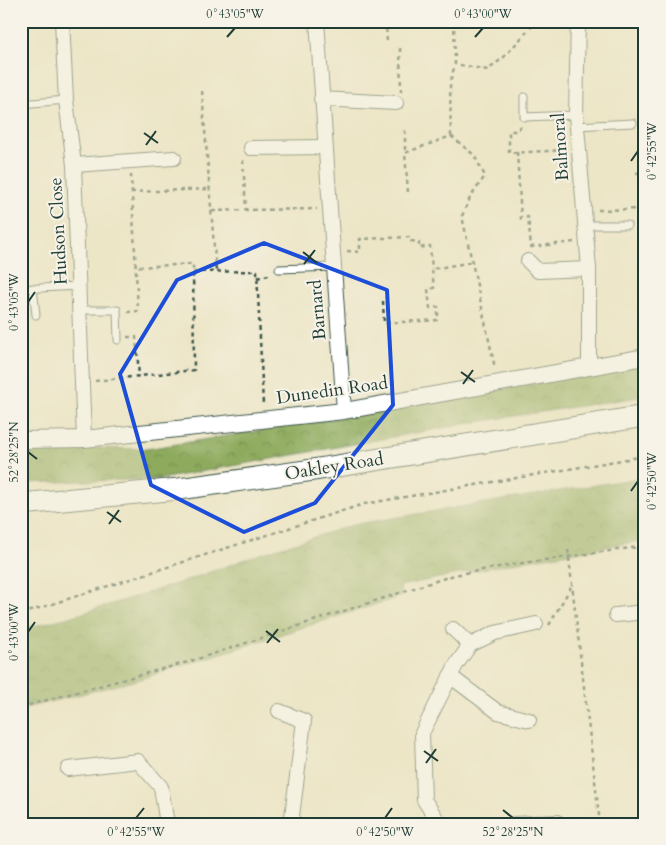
<svg xmlns="http://www.w3.org/2000/svg" width="666" height="845" viewBox="0 0 666 845" font-family="Cardo,serif">
  <defs>
    <pattern id="forest-crowns" width="20" height="18" patternUnits="userSpaceOnUse" patternTransform="scale(1.25)"><rect width="20" height="18" fill="#8eab5d"/><path d="M2 6a3 3 0 1 1 6 0M12 15a3 3 0 1 1 6 0" fill="none" stroke="#738c4e"/></pattern>
  </defs>
  <rect width="100%" height="100%" fill="#f7f3e8"/>
  <filter id="ink" filterUnits="userSpaceOnUse"><feTurbulence type="fractalNoise" baseFrequency=".02" numOctaves="2"/><feDisplacementMap in="SourceGraphic" scale="10" xChannelSelector="R" yChannelSelector="G"/><feConvolveMatrix kernelMatrix="1 2 1 2 8 2 1 2 1" color-interpolation-filters="sRGB"/></filter>
  <filter id="wash" filterUnits="userSpaceOnUse"><feTurbulence type="fractalNoise" baseFrequency=".0096" numOctaves="4" result="noise"/><feDisplacementMap in="SourceGraphic" scale="20" xChannelSelector="R" yChannelSelector="G"/><feGaussianBlur stdDeviation="1.12" result="paint"/><feColorMatrix in="noise" values="0 0 0 0 0 0 0 0 0 0 0 0 0 0 0 0 0 1.4 0 .05"/><feComposite in="paint" operator="in"/></filter>
  <g filter="url(#wash)">
    <rect width="100%" height="100%" fill="#ece5c6"/>
    <g fill="url(#forest-crowns)" stroke="#567448">
      <path d="M645,364v32l-169,26 -316,57 -139,4v-36l126,2 262,-43z"/>
      <path d="M645,477v63l-123,21 -122,25 2,10 -265,84 -116,29v-80l49,-12 109,-34 87,-31 90,-28z"/>
    </g>
  </g>
  <g filter="url(#ink)">
    <g fill="none" stroke-linecap="round" stroke-linejoin="round">
      <defs>
        <g id="service">
          <path d="M524,97v20l52,-2"/>
          <path d="M21,104l45,-4"/>
          <path d="M576,126l57,-3"/>
          <path d="M585,225h42"/>
          <path d="M279,269l54,-2"/>
          <path d="M33,288l3,27"/>
          <path d="M21,289l58,-3"/>
          <path d="M80,310h37l1,30"/>
        </g>
        <g id="minor">
          <path d="M62,21l4,79 8,65 10,274"/>
          <path d="M317,21l27,390"/>
          <path d="M578,21l-2,94 13,154v97"/>
          <path d="M321,99l75,4"/>
          <path d="M251,148l74,-1"/>
          <path d="M74,165l100,-7"/>
          <path d="M528,261l10,10 51,-2"/>
          <path d="M616,615l29,-3"/>
          <path d="M453,629l17,16"/>
          <path d="M450,676l48,36 31,8"/>
          <path d="M279,711l25,10 -13,103"/>
          <path d="M68,769l70,-8 23,26 6,37"/>
          <path d="M440,824l-16,-24 -2,-67 34,-68 14,-20 25,-12 41,-9"/>
          <path d="M514,824l43,-2"/>
        </g>
        <path id="tertiary" d="M21,440l63,-1 260,-28 301,-54"/>
        <path id="primary" d="M21,504l158,-15 134,-19 332,-54"/>
      </defs>
      <use href="#service" stroke="#3e564a" stroke-width="9"/>
      <use href="#minor" stroke="#3e564a" stroke-width="16"/>
      <use href="#tertiary" stroke="#3e564a" stroke-width="18"/>
      <use href="#primary" stroke="#3e564a" stroke-width="23"/>
      <g stroke="#3e564a" stroke-width="2.5" stroke-dasharray="4 4" stroke-linecap="butt">
        <path d="M386,21l1,22"/>
        <path d="M454,21l1,43 33,6 16,-13 29,-32"/>
        <path d="M400,48l1,44"/>
        <path d="M202,91l14,181"/>
        <path d="M521,126l-4,5h-8v22l58,-3"/>
        <path d="M405,130v23"/>
        <path d="M451,136l23,19 11,21 -15,22 -8,18 33,152"/>
        <path d="M517,152l4,67 7,-2 3,30 43,-5"/>
        <path d="M243,160l3,50 71,-1"/>
        <path d="M636,173l9,-1"/>
        <path d="M641,173l3,36"/>
        <path d="M131,192l79,-3"/>
        <path d="M408,192l-3,-39 46,-17 -1,-53 5,-19"/>
        <path d="M598,210l47,-1"/>
        <path d="M212,211l34,-1"/>
        <path d="M347,251l13,1v-13l50,-2 1,4 8,1v6l11,-2 2,23"/>
        <path d="M193,272l64,-1 6,134"/>
        <path d="M257,278l15,-4"/>
        <path d="M383,301l1,22 54,-3v-13l-8,1 -2,-19 6,-1 -2,-19 40,-7"/>
        <path d="M127,312l11,-1 -7,-136"/>
        <path d="M127,337h9l3,39"/>
        <path d="M95,381l99,-11 -1,-106 -58,3"/>
        <path d="M568,550l32,274"/>
        <path d="M21,614l343,-110 281,-48"/>
        <path d="M549,625l22,-38"/>
        <path d="M21,707l167,-45 266,-87 62,-11 129,-18"/>
      </g>
      <use href="#service" stroke="#fff" stroke-width="7"/>
      <use href="#minor" stroke="#fff" stroke-width="14"/>
      <use href="#tertiary" stroke="#fff" stroke-width="16"/>
      <use href="#primary" stroke="#fff" stroke-width="21"/>
    </g>
  </g>
  <path d="M0 0H666V845H0ZM264,243l123,47 6,115 -78,98 -71,29 -93,-47 -31,-111 57,-94z" fill="#ece5c6" fill-opacity=".55" fill-rule="evenodd"/>
  <path fill="none" stroke="#1d4ed8" stroke-width="4" stroke-linejoin="round" d="M264,243l123,47 6,115 -78,98 -71,29 -93,-47 -31,-111 57,-94z"/>
  <path fill="none" stroke="#1f3d34" stroke-width="2" d="M227,37l8,-9M475,37l8,-9M144,133l14,10M146,145l10,-14M631,161l7,-10M303,252l14,11M304,264l11,-14M28,302l7,-10M461,372l14,10M463,384l10,-14M28,452l9,7M631,491l7,-10M107,512l14,10M109,524l10,-14M266,631l14,11M28,632l7,-10M267,643l11,-14M424,751l14,10M426,763l10,-14M503,810l10,8M136,818l8,-10M385,818l7,-10"/>
  <g text-anchor="middle" stroke-width="4" stroke-linejoin="round" paint-order="stroke">
    <g font-size="18" fill="#1f3d34" stroke="#f7f3e8">
      <text transform="translate(560 147) rotate(-94)" y="6">Balmoral</text>
      <text transform="translate(58 231) rotate(-93)" y="6">Hudson Close</text>
      <text transform="translate(317 310) rotate(-95)" y="6">Barnard</text>
      <text transform="translate(332 390) rotate(-8)" y="6">Dunedin Road</text>
      <text transform="translate(334 466) rotate(-9)" y="6">Oakley Road</text>
    </g>
  </g>
  <rect width="666" height="845" fill="none" stroke="#f7f3e8" stroke-width="55"/>
  <rect x="28" y="28" width="610" height="790" fill="none" stroke="#1f3d34" stroke-width="2"/>
  <g font-size="12" text-anchor="middle" fill="#1f3d34">
    <text x="235" y="18">0°43'05"W</text>
    <text x="483" y="18">0°43'00"W</text>
    <text transform="translate(652 151) rotate(-90)" y="4">0°42'55"W</text>
    <text transform="translate(14 302) rotate(-90)" y="4">0°43'05"W</text>
    <text transform="translate(14 452) rotate(-90)" y="4">52°28'25"N</text>
    <text transform="translate(652 481) rotate(-90)" y="4">0°42'50"W</text>
    <text transform="translate(14 632) rotate(-90)" y="4">0°43'00"W</text>
    <text x="136" y="836">0°42'55"W</text>
    <text x="385" y="836">0°42'50"W</text>
    <text x="513" y="836">52°28'25"N</text>
  </g>
</svg>
